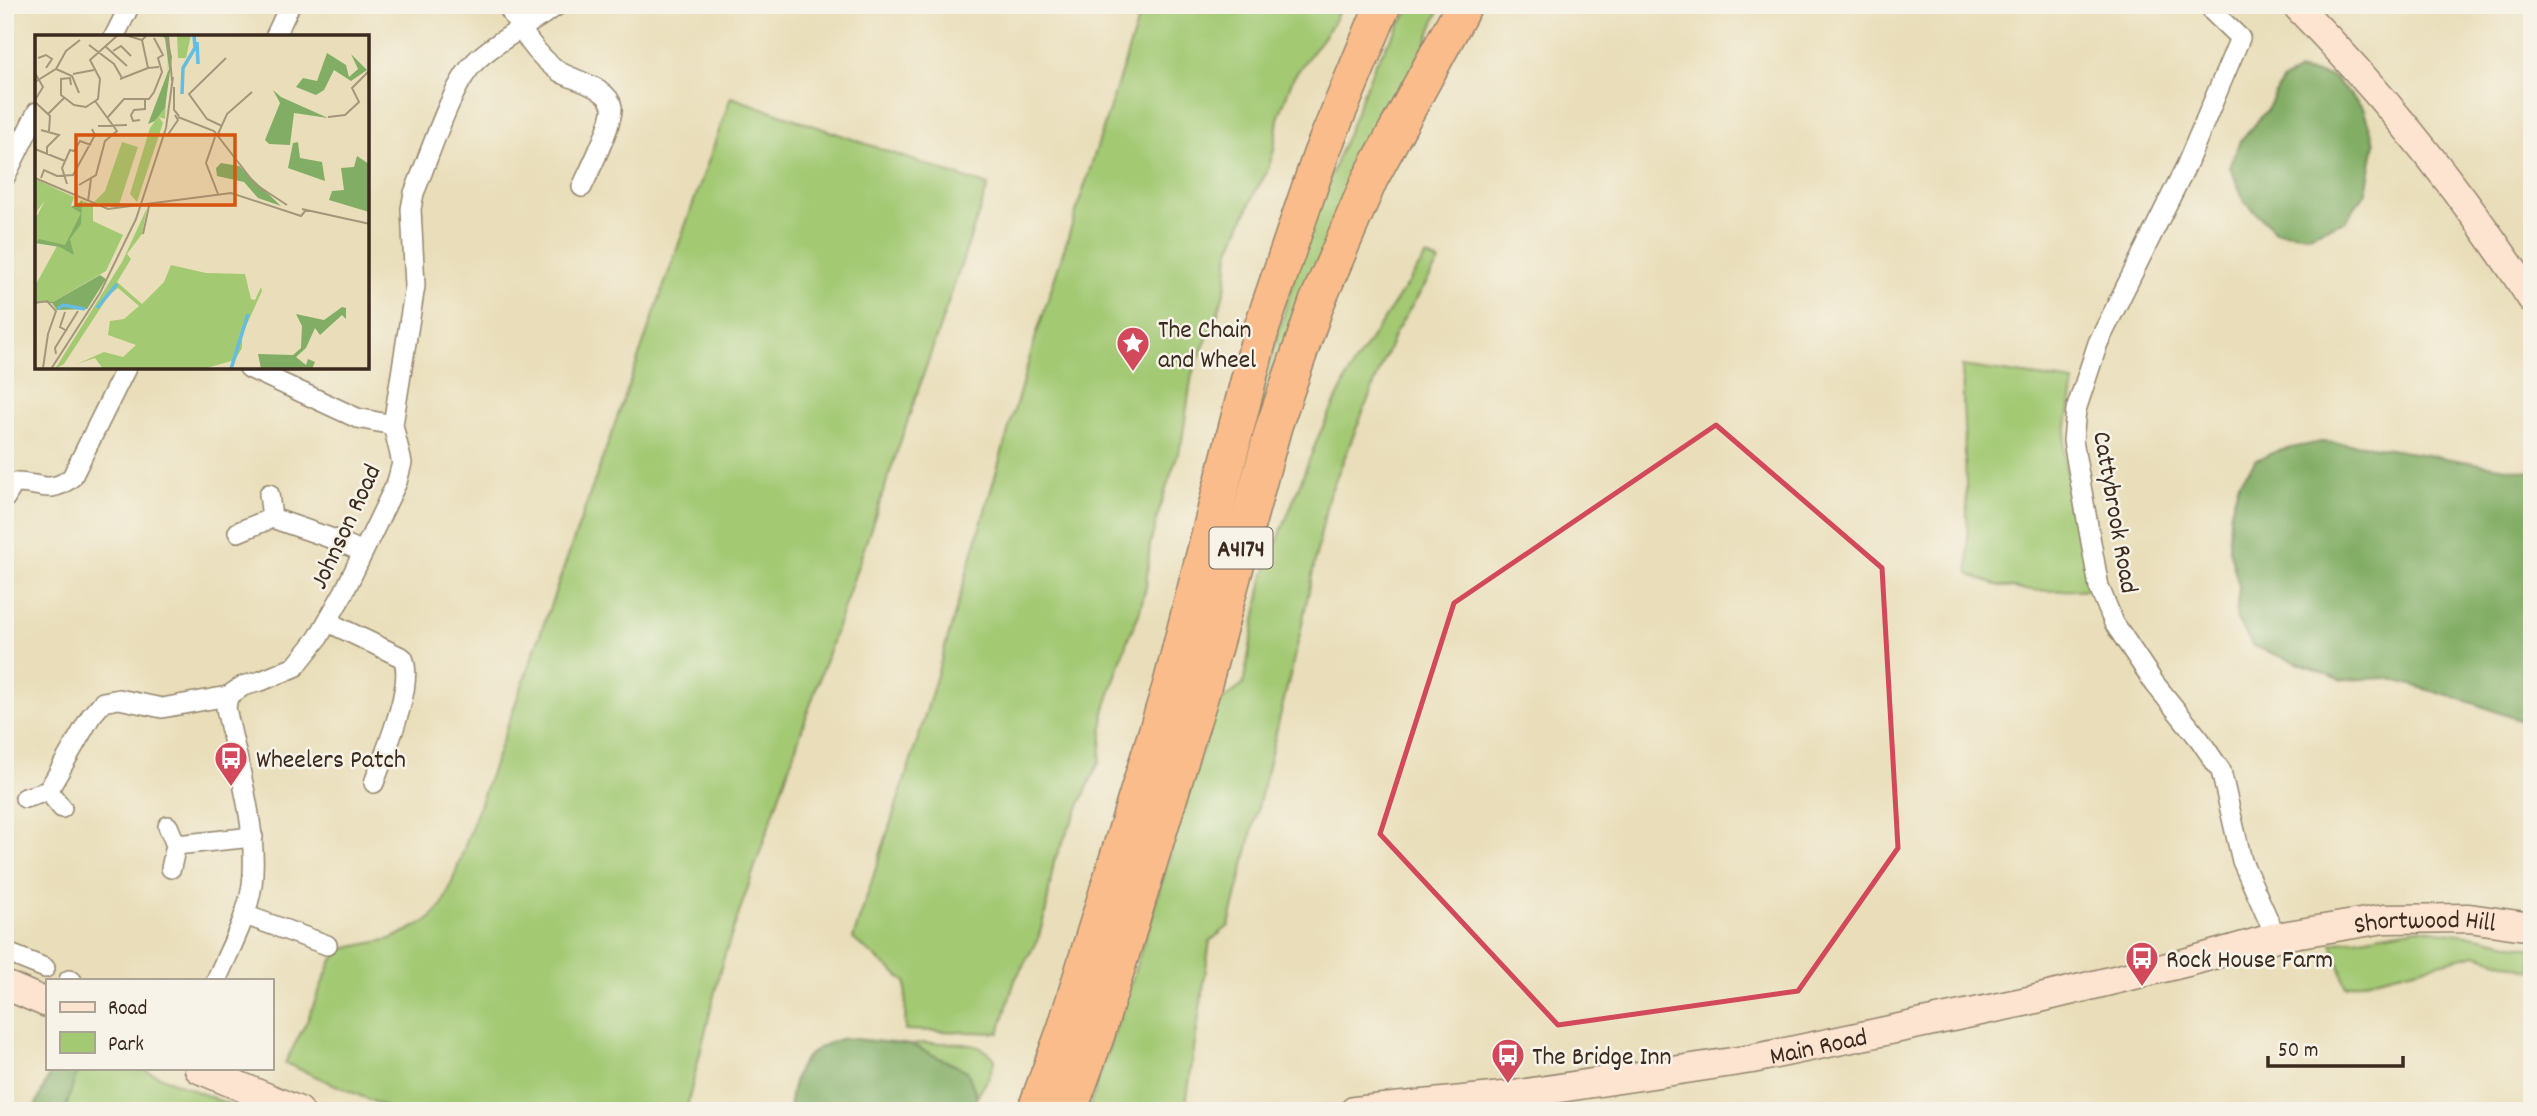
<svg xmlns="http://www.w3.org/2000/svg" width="2537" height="1116" viewBox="0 0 2537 1116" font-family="Dekko,sans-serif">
  <rect width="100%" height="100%" fill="#f7f3e8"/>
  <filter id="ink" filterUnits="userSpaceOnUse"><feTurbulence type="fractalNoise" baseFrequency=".0143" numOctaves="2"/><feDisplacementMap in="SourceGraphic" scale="14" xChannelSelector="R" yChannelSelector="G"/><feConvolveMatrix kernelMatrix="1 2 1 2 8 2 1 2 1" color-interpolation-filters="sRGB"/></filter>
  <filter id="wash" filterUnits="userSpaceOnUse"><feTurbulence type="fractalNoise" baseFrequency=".00686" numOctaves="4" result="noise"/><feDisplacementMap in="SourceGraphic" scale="28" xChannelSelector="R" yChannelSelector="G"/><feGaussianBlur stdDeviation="1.57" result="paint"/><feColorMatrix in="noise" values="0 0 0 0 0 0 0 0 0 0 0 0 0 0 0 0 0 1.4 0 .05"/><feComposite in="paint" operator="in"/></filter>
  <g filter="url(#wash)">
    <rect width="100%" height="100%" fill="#e9deb9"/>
    <g fill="#a3c973" stroke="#6f7a48" stroke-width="2">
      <path d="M1143,5h199l-10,20 -39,53 -15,41 -4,31 -7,22 -12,20 -26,60 -3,34 -8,27 -26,61 -10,67 -21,63 -11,41 -4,42 -7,27 -12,27 -23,71 -4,48 -46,101 -8,49 -8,29 -23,41 -16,53 -94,-3 1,-48 -53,-43 69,-213 114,-390z"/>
      <path d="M1412,5h29l-229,570 89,-324 74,-187z"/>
      <path d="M731,97l257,89 -266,777 -36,148h-291l-110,-48 22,-42 24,-59 11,-13 49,-10 37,-18 13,-14 9,-19z"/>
      <path d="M1426,256l13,6 -44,71 -67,165 -28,136 -71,292 -19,15 -25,170h-97l45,-135 83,-271 27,-20 20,-107 56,-143 34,-69z"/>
      <path d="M1962,366l112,16 -10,63v13l28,131c-40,3 -86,5 -123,-15z"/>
      <path d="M2417,928l65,9 50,11v23l-56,-17 -130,32 -14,-43z"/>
      <path d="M921,1043c24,1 59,-5 74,16l-6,18 -12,20 -10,-26 -55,-26z"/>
      <path d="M60,1069h82l103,42h-203z"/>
    </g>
    <g fill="#82ad65" stroke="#5e6c42" stroke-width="2">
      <path d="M2299,71l33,5 31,32 12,35 -9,49 -21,29 -37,14 -33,-4 -30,-29 -15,-35 10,-26 27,-31 15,-29z"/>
      <path d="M2321,442l44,3 167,27v253l-59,-22 -86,-25 -45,2 -89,-34 -17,-28 3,-32 -10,-37 1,-34 9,-32 17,-23 21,-9z"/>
      <path d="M846,1038l66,7 55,26 10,26 -8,14h-180c4,-42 14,-64 57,-73z"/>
      <path d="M52,1069h26l-13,42h-32z"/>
    </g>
  </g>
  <g filter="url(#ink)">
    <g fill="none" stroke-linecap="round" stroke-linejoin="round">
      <defs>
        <g id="street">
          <path d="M507,5c14,25 29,51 53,67 15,9 49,15 52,35 2,14 -23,65 -30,80"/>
          <path d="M2213,12l27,26 -54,128 -88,177 -22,67 -3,31 26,146 15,36 41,61 45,56 21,31 21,90 34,76"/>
          <path d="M114,37l16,-32"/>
          <path d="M275,37l15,-32"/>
          <path d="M5,177l32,-65"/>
          <path d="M249,368l108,50 36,7"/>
          <path d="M269,494l3,24"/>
          <path d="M5,498l9,-15c26,-1 35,13 58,-6l54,-109"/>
          <path d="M238,532l34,-14 64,22 27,12"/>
          <path d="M328,622l75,36c12,27 -19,96 -29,125"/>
          <path d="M48,791l43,-75 12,-14 16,-3 43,9 66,-12"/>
          <path d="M25,798l23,-7 14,17"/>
          <path d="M168,826l8,19"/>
          <path d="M171,868l5,-23 77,-8"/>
          <path d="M245,915l82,30"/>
          <path d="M5,952l40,16"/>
          <path d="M69,980l3,1"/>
          <path d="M216,981c13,-31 31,-62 36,-96 7,-55 -15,-123 -26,-177l2,-12 15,-10 18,-5 34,-14 23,-29 26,-46 53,-110 5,-19 -9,-38 22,-139 -4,-77 3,-16c15,-35 35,-102 59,-129 17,-19 62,-43 85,-59"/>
        </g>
        <g id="secondary">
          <path d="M2296,5c88,90 167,188 236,294"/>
          <path d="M5,985l42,18"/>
          <path d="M199,1069l100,42"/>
          <path id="s1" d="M1354,1111l159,-16 239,-36 276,-58 160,-39 88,-25 108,-18 85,-1 63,9"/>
        </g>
        <g id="highway">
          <path d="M1035,1111l30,-82 106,-345 91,-357 59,-173 62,-149"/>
          <path d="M1069,1111l27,-74 106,-346 72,-265 43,-124 53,-123 94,-174"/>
        </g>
      </defs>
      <use href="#street" stroke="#92846c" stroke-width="22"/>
      <use href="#secondary" stroke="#92846c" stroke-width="31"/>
      <use href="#highway" stroke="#92846c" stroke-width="38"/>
      <use href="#street" stroke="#fff" stroke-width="19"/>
      <use href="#secondary" stroke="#fde4d1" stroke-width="28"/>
      <use href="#highway" stroke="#fabc8b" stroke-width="35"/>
    </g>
  </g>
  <path fill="none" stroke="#d1495b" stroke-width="5" stroke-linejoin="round" d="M1716,425l166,143 16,280 -100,143 -240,34 -178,-191 74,-231z"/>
  <defs>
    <symbol id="sight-pin" viewBox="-11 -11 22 30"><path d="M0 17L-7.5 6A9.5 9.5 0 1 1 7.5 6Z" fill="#d1495b" stroke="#f7f3e8"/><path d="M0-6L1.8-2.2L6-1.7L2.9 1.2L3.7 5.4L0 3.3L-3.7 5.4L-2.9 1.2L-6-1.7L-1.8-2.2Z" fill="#fff"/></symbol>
    <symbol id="bus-pin" viewBox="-11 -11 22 30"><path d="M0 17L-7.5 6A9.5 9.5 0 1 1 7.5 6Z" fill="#d1495b" stroke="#f7f3e8"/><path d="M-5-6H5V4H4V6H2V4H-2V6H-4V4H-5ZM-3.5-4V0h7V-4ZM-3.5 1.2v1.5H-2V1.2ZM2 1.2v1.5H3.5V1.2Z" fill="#fff"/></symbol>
  </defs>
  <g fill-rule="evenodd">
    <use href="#sight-pin" x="1114" y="324" width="38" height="52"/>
    <use href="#bus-pin" x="212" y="739" width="38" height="52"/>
    <use href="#bus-pin" x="2123" y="939" width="38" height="52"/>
    <use href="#bus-pin" x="1489" y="1036" width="38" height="52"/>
  </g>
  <g text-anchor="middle" stroke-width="5" stroke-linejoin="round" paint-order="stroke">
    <rect fill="#f7f3e8" stroke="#73665b" stroke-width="2" x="1209.5" y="527.5" width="63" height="41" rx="5"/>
    <g font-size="24" font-weight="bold" fill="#3b2a1e">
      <text x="1241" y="556">A4174</text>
    </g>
    <g font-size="26" fill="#3b2a1e" stroke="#f7f3e8" text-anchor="start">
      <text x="1158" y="337">The Chain<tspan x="1158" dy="30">and Wheel</tspan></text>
      <text x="256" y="767">Wheelers Patch</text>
      <text x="2166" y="967">Rock House Farm</text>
      <text x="1532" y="1064">The Bridge Inn</text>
    </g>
    <g font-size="26" fill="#3b2a1e" stroke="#f7f3e8">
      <text transform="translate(2117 512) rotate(80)" y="9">Cattybrook Road</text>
      <text transform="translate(344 526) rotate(-65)" y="9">Johnson Road</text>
      <text dy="9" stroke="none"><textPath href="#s1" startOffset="1090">Shortwood Hill</textPath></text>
      <text dy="9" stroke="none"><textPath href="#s1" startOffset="469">Main Road</textPath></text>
    </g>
  </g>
  <g transform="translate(35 35)">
    <rect width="334" height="334" fill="#e9deb9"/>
    <path d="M142,0h14l-5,23h-8zM134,4l-4,80 -6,-2 4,6 -26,79 -7,-8 20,-66 15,-20zM87,107l16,5 -20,61 -24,-6 11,-11zM0,144l39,18 -3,9 6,3 4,-9 12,5v16l30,14 -17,36 -55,32 -16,-1v-16l22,-40 -22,-6v-23l3,-3 7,-14 -10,14zM112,173l-5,26 -15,20 4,5 -14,23 25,22 22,-22 7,-17 35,8 39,1 6,25 4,1 6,-13 1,4 -20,44v13l-7,12 -32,9h-100l-8,-11 -18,6 27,-12 19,5 13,-12 -28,-10 2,-14 14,-2 15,-13 -21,-18 -9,7 -45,69 -9,5 67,-107z" fill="#a3c973"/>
    <path d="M125,0h7l5,22 -7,51 -10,13 -7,3 21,-55 -4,-31zM292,18l19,12 3,12 9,-8 -7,-15 16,16 -16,11 -17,-11 -10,20 -8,5 -20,-8 7,-9 14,3zM238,55l8,7 47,21 -34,-5 -4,32 -21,-1 -4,-4 15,-37zM263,107l2,16 22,4 3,19 -37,-13 5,-25zM322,121l12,8v48l-40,-12 3,-9 12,-1 -3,-22 13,-1zM186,128l18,3 42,40 -23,-8 -14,-16 -27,-6 -1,-8zM47,166l-1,23 -11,15 4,16 -14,-8 -25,-4 4,-4 26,6 16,-32 -10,-6zM65,240l6,4 -19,30 -30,1 -5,-7 -15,-2 16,1zM307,272l4,1v11l-4,-4 -22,20 -5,-7 -9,20 -10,9 10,8 2,-6 7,3 -3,7h-51l-3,-15 35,1 8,-7 1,-22 -6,-12 28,6z" fill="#82ad65"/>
    <path fill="none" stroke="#63bce1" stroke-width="3.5" d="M162,7l1,22M147,59l1,-26 12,-20 -1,-13M62,273l20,-24M23,274l5,-4 22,4M196,334l17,-55"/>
    <path fill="none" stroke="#a3967b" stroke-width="2" d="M90,0l17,5 5,-5M133,0l4,46M107,5l6,28 11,-1M54,10l25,19 8,14M71,12l21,19M78,16l8,-5 10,10M3,23l8,-3 6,4 -6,9M21,34l10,-18 14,-11M0,38l8,14 -8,13M38,39l21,-4M85,44l28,-11M0,47l21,-13 16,7 7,17M36,50l-1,-7 -9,1v16l13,10 12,2 12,-8 2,-20 -10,-19 28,-25M139,52v23l5,6M0,67l15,14 -1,15M13,79l16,-16M73,82l16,-18h25l5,-7 8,-20 -4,-14 5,-3 -9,-17M143,82l36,14 41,53 32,21M293,82l17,-2 14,-13 -7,-14 18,-18M105,85l-7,1 -2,-6 3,-5 11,-1v-10M63,91l29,-1M187,91l-15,-7 -18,-25 37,-36M6,95l18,5 -12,12v8M183,99l9,-20 25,-22M132,101l11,-16 -3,-5M180,102l-9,26 12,31M0,114l30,12M0,143l73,31 123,-16 70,23 5,-6M6,143l3,-8 13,6 16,-1 22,-40 -3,-6M32,149l-5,-16 8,-18 4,1 6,-10 11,4M44,150l17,-10 9,-34 12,-10 -22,-30M53,166l3,-22M267,174l68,15M108,199l6,-28M0,268l12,-2 9,10 -8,23M30,277l-5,15 7,4M21,319l-1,-6 23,-37M8,333l5,-34M16,334l49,-76 36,-74 30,-91 7,-51"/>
    <path fill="#d7540e" fill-opacity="0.15" stroke="#d7540e" stroke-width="3.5" d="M41,100h159v70h-159z"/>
    <rect width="334" height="334" fill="none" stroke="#3b2a1e" stroke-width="3.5"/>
  </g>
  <rect width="2537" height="1116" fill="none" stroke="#f7f3e8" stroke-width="28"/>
  <rect x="46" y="979" width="228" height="91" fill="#f7f3e8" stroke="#aca397" stroke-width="2"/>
  <rect x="60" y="1002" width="35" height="10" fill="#fde4d1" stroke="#aca397" stroke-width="2"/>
  <text x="108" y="1014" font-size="21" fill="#3b2a1e">Road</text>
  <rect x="60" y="1032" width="35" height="21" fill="#a3c973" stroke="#aca397" stroke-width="2"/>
  <text x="108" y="1050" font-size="21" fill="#3b2a1e">Park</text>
  <path d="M2268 1056v10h135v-10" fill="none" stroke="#3b2a1e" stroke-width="3.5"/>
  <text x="2278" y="1056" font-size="21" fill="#3b2a1e" stroke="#f7f3e8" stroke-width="5" paint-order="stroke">50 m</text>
</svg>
